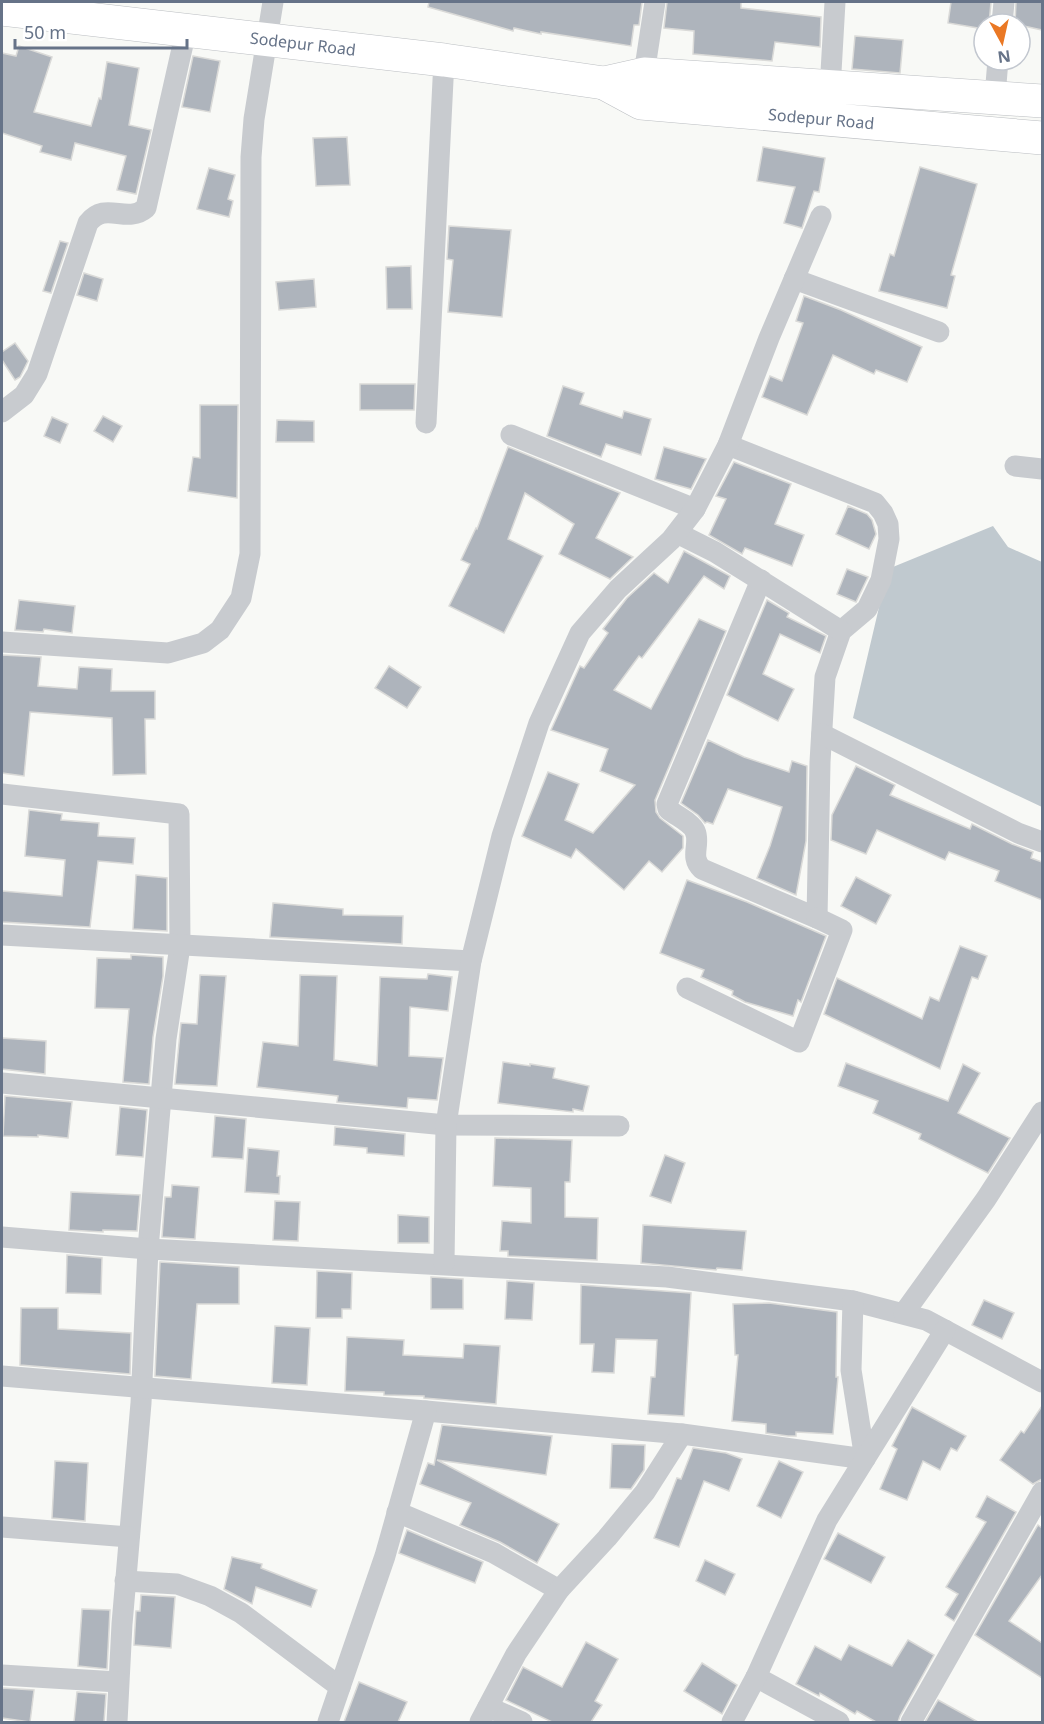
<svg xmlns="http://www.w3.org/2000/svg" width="1044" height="1724" viewBox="0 0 1044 1724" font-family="'Noto Sans',sans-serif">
  <rect width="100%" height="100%" fill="#f8f9f6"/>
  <path fill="#c0c9cf" d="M993,526l15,21 34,15v245l-189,-89 35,-149z"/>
  <g fill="#aeb4bc" stroke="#dadad8" stroke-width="1.5">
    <path d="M429,2h213l-3,23h-5l-3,21 -90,-14v2l-27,-6 -1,3 -85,-24z"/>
    <path d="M667,2h74v6l80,9 -1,30 -45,-5 -3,19 -79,-7 1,-23 -30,-3z"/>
    <path d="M951,2h40l-2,22h-5v5l-36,-6z"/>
    <path d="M1016,2h26v28l-27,-6z"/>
    <path d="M855,36l48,4 -3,33 -48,-4z"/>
    <path d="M19,46l33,11 -18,55 57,14 8,-28 2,1 6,-37 32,6 -10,57 22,5 -15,64 -19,-4 9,-34 -51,-13 -4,17 -31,-8 2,-6 -40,-13v-80l14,3z"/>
    <path d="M193,56l27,5 -10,51 -28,-5z"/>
    <path d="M347,137l3,48 -34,1 -3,-48z"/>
    <path d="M763,147l62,11 -6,34 -5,-1 -12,37 -18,-5 11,-36 -38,-6z"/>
    <path d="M920,167l57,17 -26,91 4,1 -8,32 -68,-17 11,-37 4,2z"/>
    <path d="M209,168l26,7 -7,24 5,2 -4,16 -32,-8z"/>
    <path d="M449,226l62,4 -9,87 -54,-5 5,-52 -6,-1z"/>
    <path d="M60,241l8,2 -17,50 -8,-2z"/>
    <path d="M411,266l1,43h-25l-1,-42z"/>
    <path d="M84,273l19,6 -6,22 -20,-6z"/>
    <path d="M314,279l2,28 -37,3 -3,-28z"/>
    <path d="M804,296l37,14 81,37 -15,35 -31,-12 -2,4 -41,-19 -26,60 -45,-18 8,-21 12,5 21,-58 -7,-2z"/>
    <path d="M15,343l13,18 -8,16 -5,3 -13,-20v-8z"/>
    <path d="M360,384h55l-1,26h-54z"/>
    <path d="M563,386l21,7 -4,11 42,14 2,-7 27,8 -10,36 -35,-11 -5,13 -54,-21z"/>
    <path d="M200,405h38l-1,93 -49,-7 5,-34 7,1z"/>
    <path d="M103,416l19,10 -9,16 -19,-11z"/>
    <path d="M52,417l16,7 -8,19 -16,-7z"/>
    <path d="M277,420l37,1v21h-38z"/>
    <path d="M508,447l112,46 -24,45 37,19 -23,22 -51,-25 15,-30 -49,-31 -17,46 35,17 -39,77 -55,-27 21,-42 -9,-4 15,-32 1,1z"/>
    <path d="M664,447l42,12 -15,30 -36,-10z"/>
    <path d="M734,462l57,22 -16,40 29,11 -12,31 -47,-18 -3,6 -33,-19 17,-36 -10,-3z"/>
    <path d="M848,506l19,8 5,6 4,14 -7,15 -33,-15z"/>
    <path d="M684,551l46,25 -6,13 -20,-13 -62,82 -3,-2 -25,34 37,19 48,-90 27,12 -71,169 1,12 4,6 23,18v12l-21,24 -13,-11 -25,29 -48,-41 -5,9 -49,-22 26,-64 31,12 -14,36 28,13 42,-48 -35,-14 8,-22 -57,-19 29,-64 4,2 24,-35 -5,-4 24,-31 27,-25 14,10z"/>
    <path d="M847,569l21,8 -12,25 -19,-8z"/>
    <path d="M19,600l56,6 -3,27 -28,-4 -1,3 -28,-2z"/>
    <path d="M767,600l22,13 -2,4 39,19 -6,17 -40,-19 -17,40 31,15 -16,32 -51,-26z"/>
    <path d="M2,655l39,2 -3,29 39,3 2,-22 33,2 -1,22h44v28h-10l1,55 -33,1 -1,-57 -82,-6 -6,64 -22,-3z"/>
    <path d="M389,666l32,21 -14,21 -32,-20z"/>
    <path d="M708,740l36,17 45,15 3,-11 15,5 -1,75 -10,54 -39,-17 13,-32 12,-39 -54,-18 -15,35 -6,-2 -2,1 -7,-8 -17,-12z"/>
    <path d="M856,766l39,19 -5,10 80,34 2,-5 40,20 21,8 -2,6 11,4v38l-47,-19 4,-10 -50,-19 -4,8 -68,-30 -11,24 -35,-14 1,-25z"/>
    <path d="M29,810l33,4 -1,6 38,3 -1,13 37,2 -2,26 -35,-3 -8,66 -88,-5v-31l60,5 3,-36 -40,-4z"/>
    <path d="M136,875l31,3v53l-34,-2z"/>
    <path d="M856,877l35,18 -15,29 -35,-18z"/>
    <path d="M687,880l60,22 79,34 -25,66 -3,-2 -5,16 -48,-14 -13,-7 1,-4 -32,-14 3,-7 -44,-17z"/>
    <path d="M273,903l70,6v6l60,1 -1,28 -132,-7z"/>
    <path d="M960,946l27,10 -9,23 -6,-2 -32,92 -116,-55 13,-36 85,41 8,-22 9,4z"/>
    <path d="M131,955l32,2v19l-10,61 -4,47 -26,-2 6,-73 -34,-1 2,-50 34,1z"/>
    <path d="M428,974l24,3 -4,34 -38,-4 -1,49 34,2 -6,42 -29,-2 -1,10 -70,-6 1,-6 -81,-9 6,-45 35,4 2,-71 37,1 -3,84 43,6 3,-89 47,2z"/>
    <path d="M200,975l26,1 -9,110 -42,-2 6,-61 16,1z"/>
    <path d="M2,1038l44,3 -1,33 -43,-5z"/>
    <path d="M503,1062l27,4v-2l25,4 -2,10 36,8 -6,25 -10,-2v3l-75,-9z"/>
    <path d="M846,1063l102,38 15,-37 17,9 -22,40 52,25 -22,35 -69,-34 2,-5 -48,-21 5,-12 -40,-15z"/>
    <path d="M5,1096l67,6 -4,36 -30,-3v2l-35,-1z"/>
    <path d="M120,1107l27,3 -4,47 -27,-2z"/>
    <path d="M215,1116l31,3 -3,40 -31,-2z"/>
    <path d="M335,1127l70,7 -1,22 -37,-3v-5l-33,-3z"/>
    <path d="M495,1138l77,2 -2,42h-5v35l33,1 -1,42 -89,-4v-5h-8l2,-30 29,2v-35l-38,-2z"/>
    <path d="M248,1148l31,3 -2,25h3l-1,18 -34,-2z"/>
    <path d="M665,1155l20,8 -14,40 -21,-7z"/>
    <path d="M172,1185l27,2 -4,52 -33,-2 3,-40h6z"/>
    <path d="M71,1192l69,3 -3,36 -34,-1v2l-34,-2z"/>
    <path d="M275,1201l25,1 -2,39 -25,-1z"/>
    <path d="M398,1215l31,2v26h-31z"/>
    <path d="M643,1225l103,6 -4,39 -25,-2 -1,2 -75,-7z"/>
    <path d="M67,1255l35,3 -1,36 -35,-1z"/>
    <path d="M160,1262l79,5v37h-42l-6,75 -36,-3z"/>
    <path d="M317,1271l35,2 -1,36h-9v9h-26z"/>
    <path d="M431,1277l32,2v30h-32z"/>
    <path d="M507,1281l27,2 -2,37 -27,-1z"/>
    <path d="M581,1285l110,8 -7,123 -36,-2 3,-37h4l2,-37 -41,-1 -2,34 -22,-1 2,-28h-14z"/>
    <path d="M984,1300l30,13 -12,26 -30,-14z"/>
    <path d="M769,1303l68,9 -1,65h2l-5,57 -37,-2v4h-8l-22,-3v-9l-34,-3 6,-66h-3l-2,-51z"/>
    <path d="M21,1308h37v21l73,4 -1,41 -110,-9z"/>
    <path d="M275,1326l35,2 -3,57 -35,-2z"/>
    <path d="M347,1337l57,3 -1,15 60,3 1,-14 36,2 -4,58 -72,-6v-2l-40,-1v-3l-39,-1z"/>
    <path d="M1042,1406v73l-9,5 -33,-24 21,-29 3,2z"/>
    <path d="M912,1407l54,29 -9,15 -6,-3 -11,22 -17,-9 -16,39 -27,-11 17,-40 -5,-3z"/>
    <path d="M442,1425l110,11 -6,39 -109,-15 122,64 -22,39 -37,-21 -40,-17 11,-22 -51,-19 8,-21 6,2z"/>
    <path d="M612,1444l33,1 -1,25 -13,19 -21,-1z"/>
    <path d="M693,1448l33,5 16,6 -13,32 -25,-10 -25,66 -25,-9 23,-60 4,1z"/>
    <path d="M55,1461l33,2 -3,58 -33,-3z"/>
    <path d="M779,1461l24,11 -22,46 -24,-12z"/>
    <path d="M987,1496l29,16 -62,109 -9,-6 13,-21 -12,-7 40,-65 -10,-5z"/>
    <path d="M1038,1525l4,3v47l-33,46 33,22v35l-67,-43z"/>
    <path d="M407,1530l76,32 -8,21 -76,-30z"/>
    <path d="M838,1533l47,24 -14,26 -47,-24z"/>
    <path d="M232,1557l30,7 -1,4 56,22 -6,17 -55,-20 -4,17 -28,-15z"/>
    <path d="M705,1560l30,14 -10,21 -29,-14z"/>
    <path d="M141,1595l34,2 -4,51 -37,-3 2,-34h4z"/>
    <path d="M82,1609l28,1 -3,59 -29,-3z"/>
    <path d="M908,1640l26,15 -34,61 -2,6h-22l-19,-11 -2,3 -35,-21 -1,3 -23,-12 19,-38 26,14 8,-15 43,21z"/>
    <path d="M586,1642l32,17 -23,42 7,4 -11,17h-39l-46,-22 17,-33 39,20z"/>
    <path d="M702,1663l35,22 -15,29 -38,-23z"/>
    <path d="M359,1682l48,20 -9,20h-54z"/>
    <path d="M2,1688l32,2 -4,32 -28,-4z"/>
    <path d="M77,1692l29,2 -2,28h-30z"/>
    <path d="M938,1700l40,22h-53z"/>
  </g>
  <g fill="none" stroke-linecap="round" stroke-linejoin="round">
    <defs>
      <g id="primary">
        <path id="s1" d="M2,9l442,51 160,23"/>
        <path id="s2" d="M1042,101l-398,-27 -40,9 37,20 401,35"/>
      </g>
    </defs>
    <use href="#primary" stroke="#bbbec2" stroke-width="34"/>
    <g stroke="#c8cbcf" stroke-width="21">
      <path d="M1002,24l2,-22"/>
      <path d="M831,72l4,-70"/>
      <path d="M644,74l11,-72"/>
      <path d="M995,96l3,-36"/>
      <path d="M794,279l145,53"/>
      <path d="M2,412l22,-17 13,-21 51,-151c18,-23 38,2 58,-15l40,-177"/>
      <path d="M426,423l18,-363"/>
      <path d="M511,435l184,74"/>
      <path d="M728,445l147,58 8,10 5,11 1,15 -8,41 -14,29 -26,22 -16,46 -5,85 -3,156 -115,-49c-13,-12 -1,-25 -7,-38 -4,-9 -19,-15 -27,-22l-1,-5 94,-224"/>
      <path d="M1015,466l27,3"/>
      <path d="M677,533l38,19 126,79"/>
      <path d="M2,642l166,11 35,-10 17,-13 21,-32 9,-44 1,-397 3,-38 19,-117"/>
      <path d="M822,734l196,99 24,9"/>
      <path d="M2,794l177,20 1,132 -14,93 -18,210 -7,154 -19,221 -5,98"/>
      <path d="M2,935l469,26"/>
      <path d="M687,988l112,54 43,-112 -25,-12"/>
      <path d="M2,1083l444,42 173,1"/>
      <path d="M2,1237l146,12 519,28 186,24 73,19 116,62"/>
      <path d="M444,1263l2,-138 25,-164 31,-125 37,-113 41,-90 38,-44 53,-49 24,-31 33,-64 41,-107 52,-122"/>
      <path d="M904,1313l82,-114 56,-87"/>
      <path d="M2,1376l424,35 256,23 183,25 -14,-89 2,-69"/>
      <path d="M397,1512l97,41 65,37"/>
      <path d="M2,1527l127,10"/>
      <path d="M125,1581l52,3 33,12 31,17 99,74 -12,35"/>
      <path d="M2,1675l116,7"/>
      <path d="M756,1677l83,45"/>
      <path d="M340,1687l45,-131 41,-145"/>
      <path d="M488,1707l34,15"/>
      <path d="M480,1722l36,-68 43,-64 48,-52 38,-46 37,-58"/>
      <path d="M732,1722l24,-45 71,-157 118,-190"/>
      <path d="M911,1722l131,-230"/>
    </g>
    <use href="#primary" stroke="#fff" stroke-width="33"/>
  </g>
  <g text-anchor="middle" stroke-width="6" stroke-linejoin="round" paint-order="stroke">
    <g font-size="16" fill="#667388" stroke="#fff">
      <text dy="6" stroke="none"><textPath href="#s1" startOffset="303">Sodepur Road</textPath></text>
      <text dy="6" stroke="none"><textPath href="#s2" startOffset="663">Sodepur Road</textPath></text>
    </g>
  </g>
  <rect width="1044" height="1724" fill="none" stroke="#667388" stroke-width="6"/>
  <g transform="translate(1002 42) rotate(172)"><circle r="28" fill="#ffffff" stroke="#c2c7cf" stroke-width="1.5"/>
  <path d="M0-4.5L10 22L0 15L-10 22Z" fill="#ea7824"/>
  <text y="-9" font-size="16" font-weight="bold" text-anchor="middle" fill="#667388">N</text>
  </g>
  <path d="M15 39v9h172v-9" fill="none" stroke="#667388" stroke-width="3"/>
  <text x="24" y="39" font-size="18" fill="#667388" stroke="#ffffff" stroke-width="4.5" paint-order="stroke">50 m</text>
</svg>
